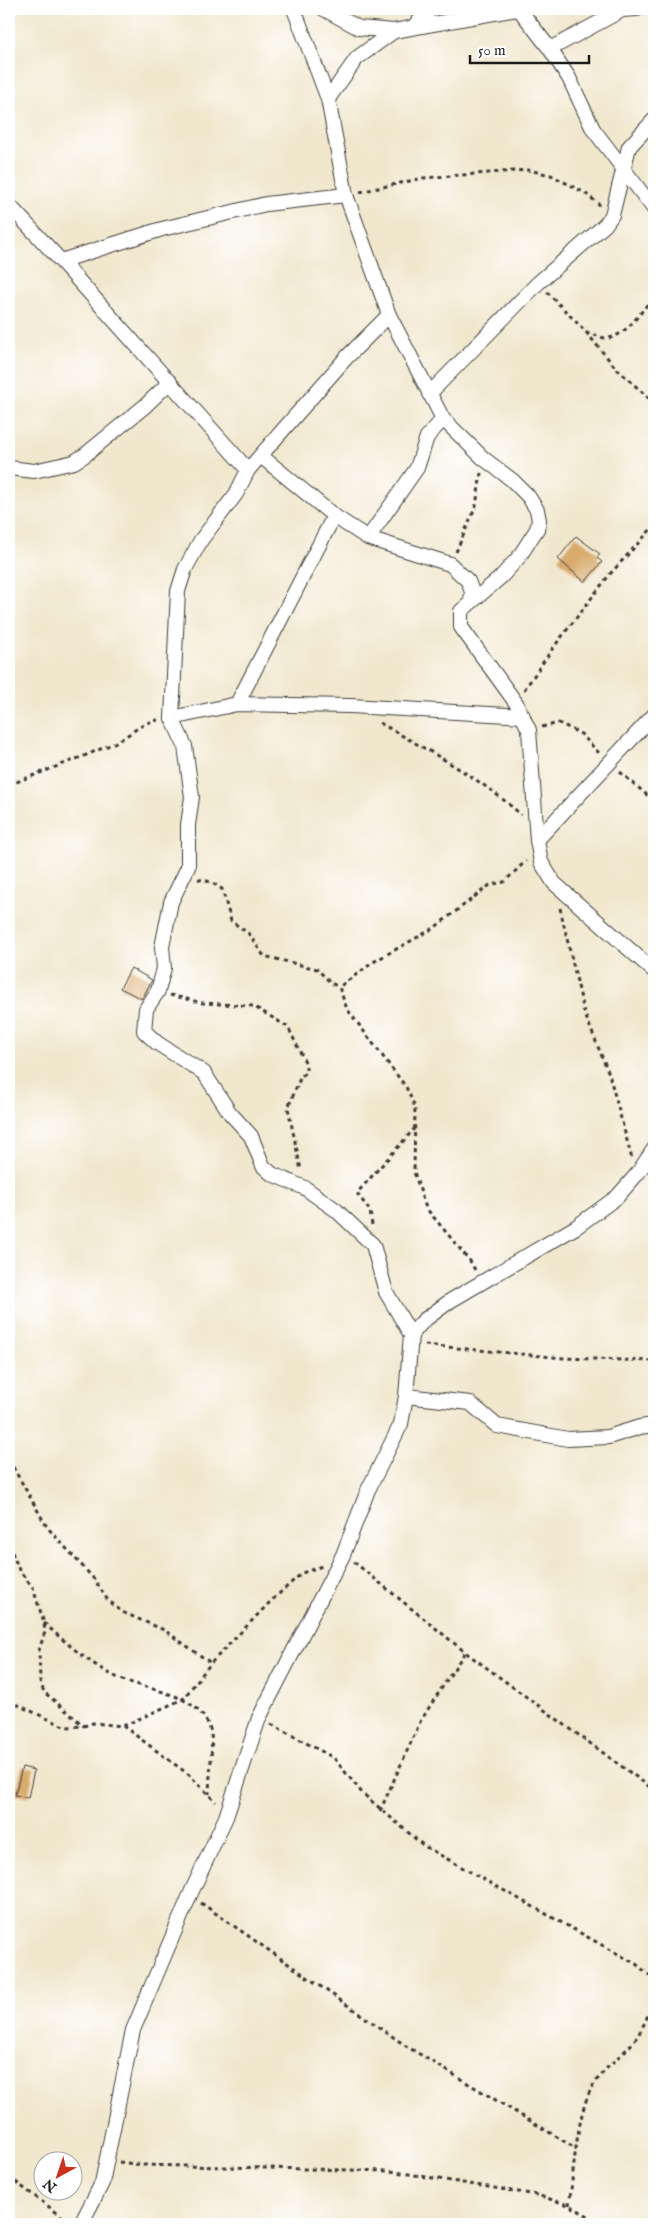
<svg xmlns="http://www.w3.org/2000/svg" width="663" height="2233" viewBox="0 0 663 2233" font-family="'IM FELL English',serif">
  <rect width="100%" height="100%" fill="#fff"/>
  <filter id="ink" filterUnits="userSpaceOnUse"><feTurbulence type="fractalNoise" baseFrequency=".02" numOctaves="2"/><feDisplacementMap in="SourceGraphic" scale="10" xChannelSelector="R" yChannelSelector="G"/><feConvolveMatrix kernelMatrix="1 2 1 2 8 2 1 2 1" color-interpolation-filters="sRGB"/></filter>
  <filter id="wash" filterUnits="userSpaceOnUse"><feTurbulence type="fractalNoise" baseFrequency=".0096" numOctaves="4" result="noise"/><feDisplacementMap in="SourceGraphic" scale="20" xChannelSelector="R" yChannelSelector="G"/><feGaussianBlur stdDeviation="1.12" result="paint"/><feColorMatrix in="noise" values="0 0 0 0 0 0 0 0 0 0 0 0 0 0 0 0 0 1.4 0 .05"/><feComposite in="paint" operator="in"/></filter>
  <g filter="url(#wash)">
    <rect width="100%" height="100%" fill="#f1e7cd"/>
    <g id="blocks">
      <g fill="#d9ab6d">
        <path d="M576,536l24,18 -3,4 5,4 -17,20 -27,-23z"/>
        <path d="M131,968l21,12 -10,19 -22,-11z"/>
        <path d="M22,1767l12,3 -6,28 -13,-3z"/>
      </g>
    </g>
  </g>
  <g filter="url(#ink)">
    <use href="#blocks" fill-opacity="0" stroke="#3c3a37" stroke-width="1"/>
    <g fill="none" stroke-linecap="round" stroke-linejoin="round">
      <defs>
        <g id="minor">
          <path d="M294,9l34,90 18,96 43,120 54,104 40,39 29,22 16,16 9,14 2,10 -2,9 -18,28 -18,20 -40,34v16l55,76 13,27 8,110 4,22 13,21 100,88"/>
          <path d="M324,9l35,19 35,3 123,-22"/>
          <path d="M519,9l31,40 19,29 24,51 61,80"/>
          <path d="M413,27l18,-18"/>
          <path d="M550,49l72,-39 15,-1"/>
          <path d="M328,99l29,-41 37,-27"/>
          <path d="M9,205l52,56 187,209 -12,24 -35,46 -16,29 -7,22 -6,127 13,28 7,51 -4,28v42l-17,35 -9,45 2,21 -6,23 -12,18 -2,22 13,12 47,30 26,40 21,23 12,30 9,8 33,14 31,22 37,35 13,47 25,43"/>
          <path d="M61,261l101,-32 104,-25 80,-9"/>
          <path d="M429,394l109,-111 67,-58 7,-10 17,-68 25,-27"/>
          <path d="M261,456l73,60 34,22 82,26 18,17 4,11 -1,9"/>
          <path d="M9,468l25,3 40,-9 11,-7 60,-49 25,-24"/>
          <path d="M248,470l98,-112 43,-43"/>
          <path d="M368,538l49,-70 10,-31 16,-18"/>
          <path d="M237,704l97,-188"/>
          <path d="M172,718l65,-14 114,2 172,10"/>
          <path d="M537,840l117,-125"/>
          <path d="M406,1396l64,7 27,23 71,13 40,-2 32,-10 14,-2"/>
          <path d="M81,2224l21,-41 31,-153 57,-135 36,-78 33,-99 84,-163 25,-65 33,-66 5,-28 5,-61 12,-14 27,-20 126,-74 41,-30 21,-24 16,-24"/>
        </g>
      </defs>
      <use href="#minor" stroke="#3c3a37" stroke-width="16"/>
      <g stroke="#3c3a37" stroke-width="3" stroke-dasharray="4 4" stroke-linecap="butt">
        <path d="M360,192l63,-14 105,-8 23,5 34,18 15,12"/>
        <path d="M547,292l39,40 29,35 39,36"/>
        <path d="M586,332c7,2 16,7 23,6 18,-3 34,-29 45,-42"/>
        <path d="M456,552l20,-46 5,-33"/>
        <path d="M524,690l29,-42 57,-74 44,-48"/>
        <path d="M380,723c45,26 103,56 141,92"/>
        <path d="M542,727l17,-4 22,11 18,19"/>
        <path d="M620,772l34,29"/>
        <path d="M9,785c35,-14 70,-26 105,-42 15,-7 28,-21 44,-23"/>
        <path d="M198,879l13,3 11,7 9,32 17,12 16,23 53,13 14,14 8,4"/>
        <path d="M560,908l24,104 25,62 23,85"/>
        <path d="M170,995l33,8 50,3 35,21 18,37v9l-5,3 -13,32 13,62"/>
        <path d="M372,1225l-2,-14 -13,-18 57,-64"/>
        <path d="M475,1270l-5,-9 -44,-53 -12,-36 1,-65 -9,-20 -59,-78 -8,-22 36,-26 59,-33 56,-43 14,-3 22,-21"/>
        <path d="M425,1345l138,13 91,3"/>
        <path d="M9,1460l38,67 47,52 13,20 15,13 42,18 47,33"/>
        <path d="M9,1545l10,25 14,18 11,35 1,9 -6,18 1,31 4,11 40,34"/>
        <path d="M354,1562l111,90 189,138"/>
        <path d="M44,1623c21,19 45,40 70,53 33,16 82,14 96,53 4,11 -1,52 -1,65"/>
        <path d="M9,1701l57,26 18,-1 9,-3 30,3 65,48 28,28"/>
        <path d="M271,1724l63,34 28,35 62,53 212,118 18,15"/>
        <path d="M123,1726l60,-27 28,-36 59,-61 32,-29 20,-7"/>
        <path d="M380,1811l41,-91 44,-68"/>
        <path d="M201,1903l205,143 171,103"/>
        <path d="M119,2162l24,3 247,6 147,24 32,10 33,19"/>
        <path d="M9,2177l59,44"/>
        <path d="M569,2205c5,-33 7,-87 22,-116 10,-17 22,-27 36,-40 14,-14 22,-34 27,-53"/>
      </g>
      <use href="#minor" stroke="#fff" stroke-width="14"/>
    </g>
  </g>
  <rect width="663" height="2233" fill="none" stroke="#fff" stroke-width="30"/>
  <g transform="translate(58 2176) rotate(220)"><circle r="24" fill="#ffffff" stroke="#a4a4a4"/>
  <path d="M0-4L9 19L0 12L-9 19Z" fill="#c8321e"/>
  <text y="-8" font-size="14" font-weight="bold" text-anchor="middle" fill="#1c1c1c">N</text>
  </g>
  <path d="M470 55v8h119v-8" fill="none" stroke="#1c1c1c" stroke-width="2.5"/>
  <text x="478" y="55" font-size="15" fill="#1c1c1c" stroke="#ffffff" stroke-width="4" paint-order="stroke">50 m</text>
</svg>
